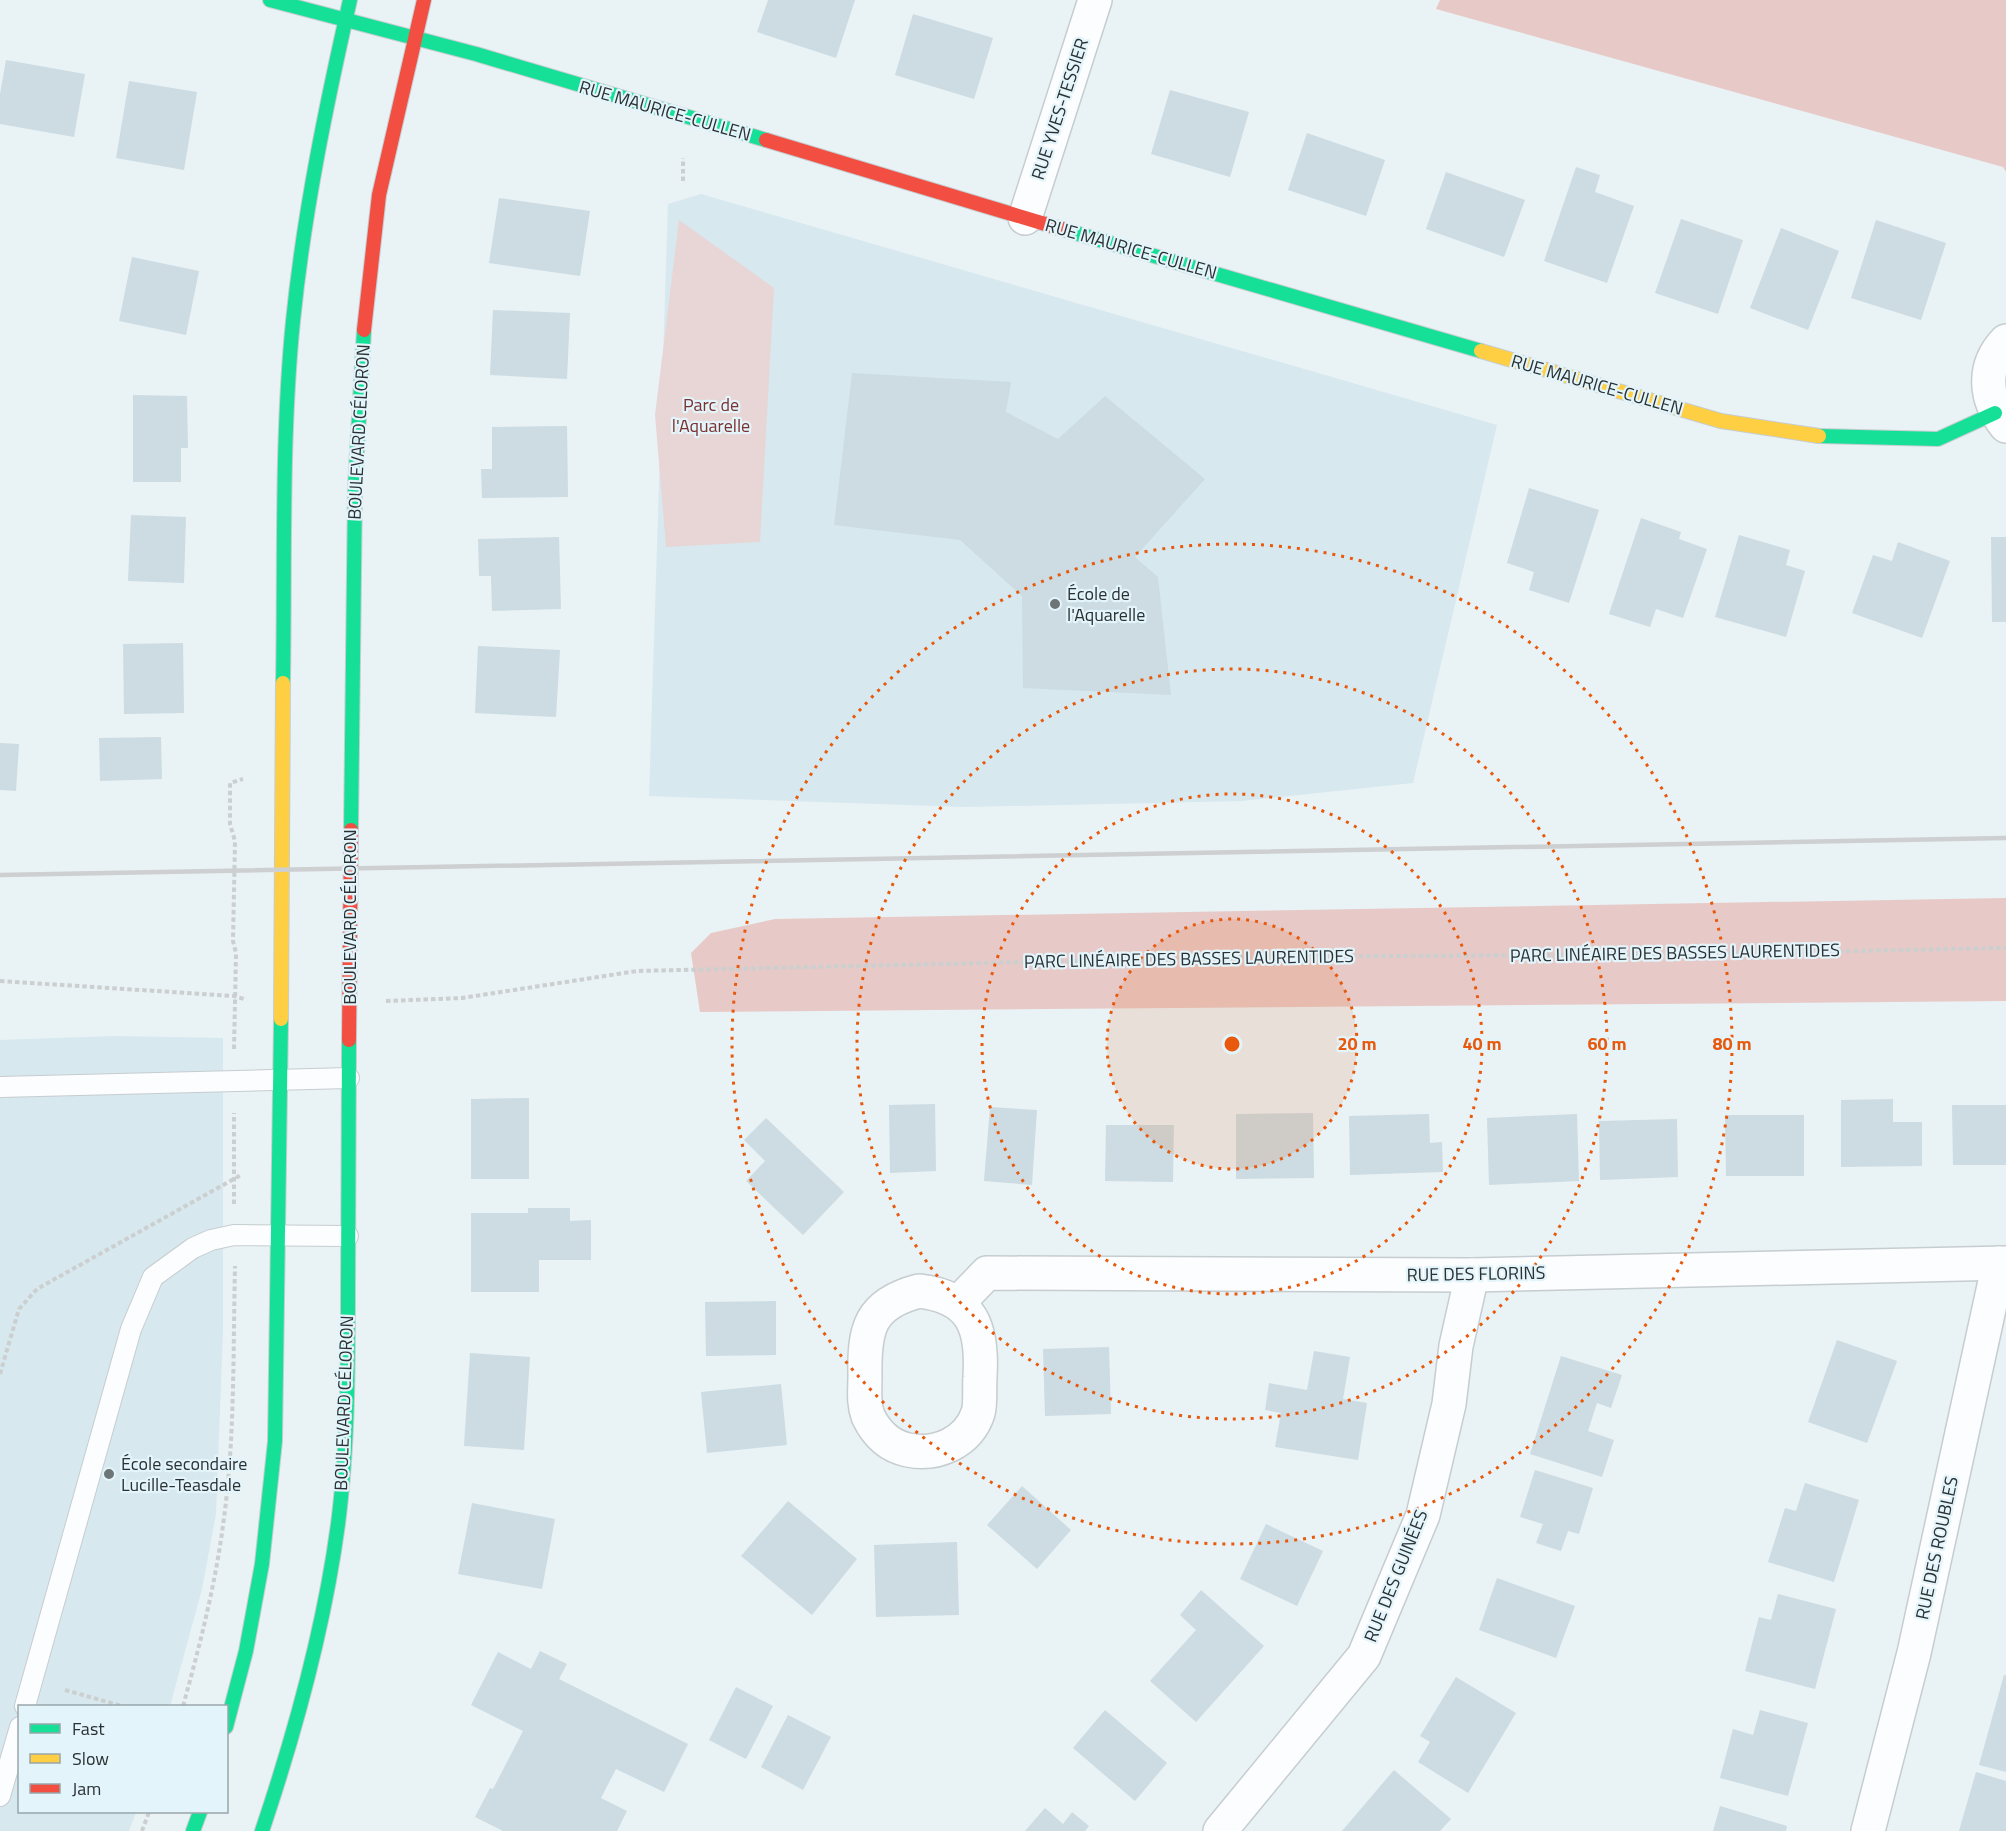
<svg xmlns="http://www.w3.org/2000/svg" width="2006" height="1831" viewBox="0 0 2006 1831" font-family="'Titillium Web',sans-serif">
  <rect width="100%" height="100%" fill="#e9f2f5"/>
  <g fill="#d7e8ef">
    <path d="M701,194l796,231 -84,358 -172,18 -275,6 -317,-11 19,-592z"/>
    <path d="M115,1036l108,2v293l-7,183 -14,75 -32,117h-150v106h116l-7,19h-129v-791z"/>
  </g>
  <path fill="#e7d6d5" d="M679,220l95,68 -14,254 -94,5 -11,-132z"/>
  <g fill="#e7cac7">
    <path d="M1440,0h566v172l-3,-5 -567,-158z"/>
    <path d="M2006,898v103l-1306,11 -9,-59 20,-20 64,-14z"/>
  </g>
  <g fill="#ccdce2">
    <path d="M768,0h87l-19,58 -79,-26z"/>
    <path d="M913,14l80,24 -19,61 -79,-24z"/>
    <path d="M6,60l79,14 -11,63 -74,-13v-30z"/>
    <path d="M129,81l68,11 -13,78 -68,-12z"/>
    <path d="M1170,90l79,22 -19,65 -79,-23z"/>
    <path d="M1307,133l78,27 -19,56 -78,-26z"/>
    <path d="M1576,167l24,8 -5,17 39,14 -27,77 -63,-22z"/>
    <path d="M1446,172l79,28 -21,57 -78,-28z"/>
    <path d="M499,198l91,13 -10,65 -91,-13z"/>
    <path d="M1681,219l62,21 -25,74 -63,-21z"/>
    <path d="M1876,220l70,23 -25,77 -70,-22z"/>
    <path d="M1781,228l58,23 -31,79 -58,-22z"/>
    <path d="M132,257l67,14 -13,64 -67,-14z"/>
    <path d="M493,310l77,3 -3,66 -77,-4z"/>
    <path d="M852,373l159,9 -5,30 52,27 47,-43 100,83 -70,78 23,20 13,118 -148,-7 -1,-92 -62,-56 -126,-15z"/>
    <path d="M133,395l54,1 1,52h-7v34h-48z"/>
    <path d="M567,426l1,71 -86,1 -1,-29h11v-42z"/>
    <path d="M1529,488l70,22 -30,93 -40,-13 5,-18 -27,-9z"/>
    <path d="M131,515l55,2 -2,66 -56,-2z"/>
    <path d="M1641,518l40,14 -2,7 28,10 -24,69 -27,-9 -6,18 -41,-13z"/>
    <path d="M1739,535l51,15 -4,15 19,6 -19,66 -71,-20z"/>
    <path d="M559,537l2,72 -69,2 -1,-35h-12l-1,-37z"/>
    <path d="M1991,537h15v85h-14z"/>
    <path d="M1898,542l52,19 -28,77 -70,-25 21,-58 19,6z"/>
    <path d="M183,643l1,70 -60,1 -1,-70z"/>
    <path d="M478,646l82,4 -4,67 -81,-4z"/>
    <path d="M161,737l1,42 -62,2 -1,-43z"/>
    <path d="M0,743l19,1 -3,47 -16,-1z"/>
    <path d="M529,1098v81h-58v-80z"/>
    <path d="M1893,1099v23h29v44l-81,1v-67z"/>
    <path d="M935,1104l1,67 -46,2 -1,-68z"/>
    <path d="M1952,1105h54v60h-53z"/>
    <path d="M990,1107l47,3 -5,75 -48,-4z"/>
    <path d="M1313,1113l1,65 -78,1v-65z"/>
    <path d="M1429,1114l1,29 12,-1 1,30 -93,3 -1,-59z"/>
    <path d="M1577,1114l2,67 -90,4 -2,-67z"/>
    <path d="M1725,1115h79v61h-78z"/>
    <path d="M766,1118l78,74 -41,43 -57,-54 19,-20 -21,-21z"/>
    <path d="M1677,1119l1,58 -78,3 -1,-59z"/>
    <path d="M1106,1125h68l-1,57 -68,-1z"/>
    <path d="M528,1208h42v13l21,-1v40h-52v32h-68v-79h57z"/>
    <path d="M776,1301v54l-70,1 -1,-54z"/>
    <path d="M1837,1340l60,21 -30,82 -59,-21z"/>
    <path d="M1109,1347l2,67 -66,2 -2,-67z"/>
    <path d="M1314,1351l36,6 -7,42 24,4 -9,57 -83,-13 6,-34 -16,-3 4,-27 38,7z"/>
    <path d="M470,1353l60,4 -6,93 -60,-4z"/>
    <path d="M1561,1356l61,19 -11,33 -14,-5 -9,28 26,9 -12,37 -72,-23z"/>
    <path d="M781,1384l6,61 -80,8 -6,-61z"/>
    <path d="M1535,1470l58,18 -14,46 -11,-3 -7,20 -25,-8 7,-19 -23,-7z"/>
    <path d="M1805,1483l54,17 -25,82 -66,-20 17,-54 11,3z"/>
    <path d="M1022,1486l49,44 -34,39 -50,-44z"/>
    <path d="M788,1501l69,58 -45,56 -71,-59z"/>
    <path d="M472,1503l83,16 -13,70 -84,-15z"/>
    <path d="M1266,1524l57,27 -26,55 -57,-27z"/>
    <path d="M957,1542l2,73 -83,2 -2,-72z"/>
    <path d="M1497,1578l78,28 -19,52 -77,-28z"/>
    <path d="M1201,1590l63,56 -68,76 -46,-41 46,-51 -16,-15z"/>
    <path d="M1778,1594l58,15 -21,80 -70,-18 14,-54 12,3z"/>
    <path d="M540,1651l27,13 -8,15 129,65 -24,48 -48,-23 -15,29 26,13 -10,20h-114l-28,-14 15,-29 3,1 30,-58 -52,-26 27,-53 33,17z"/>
    <path d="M2004,1675h2v97l-27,-7z"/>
    <path d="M1456,1677l60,36 -48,80 -50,-31 12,-20 -10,-6z"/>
    <path d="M736,1687l37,19 -27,53 -37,-19z"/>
    <path d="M1105,1710l62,53 -32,38 -62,-53z"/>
    <path d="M1760,1710l48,13 -20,73 -68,-18 13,-49 20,6z"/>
    <path d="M788,1715l43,22 -28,53 -42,-23z"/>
    <path d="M1394,1770l57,49 -11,12h-98z"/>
    <path d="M1976,1772l30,9v50h-47z"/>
    <path d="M1720,1806l67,20 -1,5h-73z"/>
    <path d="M1045,1808l18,16 9,-12 17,14 -4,5h-60z"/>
  </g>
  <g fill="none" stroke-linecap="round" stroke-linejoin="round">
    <defs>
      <g id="lane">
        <path d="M0,1087l349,-9"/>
        <path d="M25,1706l106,-377 22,-52 40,-29 18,-8 23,-5 114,1"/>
        <path d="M0,1796l20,-69"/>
      </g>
      <g id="street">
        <path d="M1025,218l70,-218"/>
        <path d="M2006,341c-25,26 -21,59 0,85"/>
        <path d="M919,1291c54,6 64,37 61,86 -1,11 1,26 -2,36 -10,30 -42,43 -70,37 -19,-4 -32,-17 -40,-34 -5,-13 -3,-26 -3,-40 -1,-47 4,-72 54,-85z"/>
        <path d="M958,1303l29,-30 485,2 534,-12"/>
        <path d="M1220,1831l144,-175 59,-141 26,-111 7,-58 16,-71"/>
        <path d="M1868,1831l46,-178 85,-390"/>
      </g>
      <g id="fast">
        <path d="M270,0l206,54 290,86"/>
        <path d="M1065,230l416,121"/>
        <path d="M1819,436l119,3 57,-26"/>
        <path d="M283,683c2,-120 -2,-242 10,-362 11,-109 33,-215 57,-321"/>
        <path d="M351,830l4,-343 9,-157"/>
        <path d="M226,1727l20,-76 16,-87 13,-123 6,-422"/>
        <path d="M193,1831l7,-19"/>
        <path d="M262,1831c34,-101 62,-202 76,-307 10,-78 10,-157 10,-235 1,-83 1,-166 1,-249"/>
      </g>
      <g id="slow">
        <path d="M1481,351l240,70 98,15"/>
        <path d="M281,1019l2,-336"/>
      </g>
      <g id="jam">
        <path d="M766,140l299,90"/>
        <path d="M364,330l15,-135 45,-195"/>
        <path d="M349,1040l2,-210"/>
      </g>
    </defs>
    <use href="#lane" stroke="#c6cdd0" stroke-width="22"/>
    <use href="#street" stroke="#c6cdd0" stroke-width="36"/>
    <use href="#fast" stroke="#c6cdd0" stroke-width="16"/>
    <use href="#slow" stroke="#c6cdd0" stroke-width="16"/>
    <use href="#jam" stroke="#c6cdd0" stroke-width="16"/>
    <g stroke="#cccfd0" stroke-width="4" stroke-dasharray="4.5 3" stroke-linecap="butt">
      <path d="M683,181v-23"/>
      <path d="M0,981l234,15 10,3"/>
      <path d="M386,1001l76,-3 175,-27 609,-14 452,-3 308,-6"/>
      <path d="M234,1049l2,-96 -3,-12 2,-100 -5,-17v-41l13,-4"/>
      <path d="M234,1204v-91"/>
      <path d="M0,1374l19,-65 18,-20 204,-114"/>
      <path d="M65,1690l57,16"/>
      <path d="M183,1706c17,-61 33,-124 41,-188 11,-83 9,-168 11,-252"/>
      <path d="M142,1831l7,-19"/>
    </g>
    <use href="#lane" stroke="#fcfdfe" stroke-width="20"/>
    <use href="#street" stroke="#fcfdfe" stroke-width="33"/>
    <use href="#fast" stroke="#16e098" stroke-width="14"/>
    <use href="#slow" stroke="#ffcf43" stroke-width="14"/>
    <use href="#jam" stroke="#f24e42" stroke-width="14"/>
    <path stroke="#cdcfd0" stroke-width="4.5" d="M0,875l2006,-37"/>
  </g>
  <circle cx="1232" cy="1044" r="125" fill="#e8590c" fill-opacity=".12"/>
  <g fill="none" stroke="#e8590c" stroke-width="3" stroke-dasharray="3 6">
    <circle cx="1232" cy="1044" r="125"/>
    <circle cx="1232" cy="1044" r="250"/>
    <circle cx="1232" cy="1044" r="375"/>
    <circle cx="1232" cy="1044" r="500"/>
  </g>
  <g fill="#6d7577" stroke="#e3f4fb" stroke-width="2">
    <circle cx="1055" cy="604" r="6"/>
    <circle cx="109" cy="1474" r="6"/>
  </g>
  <g text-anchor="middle" stroke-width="4.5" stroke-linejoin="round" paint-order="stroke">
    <g font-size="18" fill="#2a3133" stroke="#e3f4fb">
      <text transform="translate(1060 109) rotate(-72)" y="6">RUE YVES-TESSIER</text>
      <text transform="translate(665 111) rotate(16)" y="6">RUE MAURICE-CULLEN</text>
      <text transform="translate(1131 249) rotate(16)" y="6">RUE MAURICE-CULLEN</text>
      <text transform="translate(1597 385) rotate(16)" y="6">RUE MAURICE-CULLEN</text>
      <text transform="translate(359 432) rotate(-87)" y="6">BOULEVARD CÉLORON</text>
      <text transform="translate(350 917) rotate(-90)" y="6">BOULEVARD CÉLORON</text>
      <text transform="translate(1675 953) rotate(-1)" y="6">PARC LINÉAIRE DES BASSES LAURENTIDES</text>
      <text transform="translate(1189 959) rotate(-1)" y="6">PARC LINÉAIRE DES BASSES LAURENTIDES</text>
      <text transform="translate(1476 1274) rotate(-1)" y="6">RUE DES FLORINS</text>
      <text transform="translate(344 1403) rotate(-88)" y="6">BOULEVARD CÉLORON</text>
      <text transform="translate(1937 1548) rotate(-78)" y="6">RUE DES ROUBLES</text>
      <text transform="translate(1396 1576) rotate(-68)" y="6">RUE DES GUINÉES</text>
    </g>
    <g font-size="18" fill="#7b312d" stroke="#e3f4fb">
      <text x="711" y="411">Parc de<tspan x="711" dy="21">l'Aquarelle</tspan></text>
    </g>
    <g font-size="18" fill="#2a3133" stroke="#e3f4fb" text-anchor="start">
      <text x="1067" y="600">École de<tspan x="1067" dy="21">l'Aquarelle</tspan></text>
      <text x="121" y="1470">École secondaire<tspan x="121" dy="21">Lucille-Teasdale</tspan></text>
    </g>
  </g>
  <circle cx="1232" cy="1044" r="9" fill="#e8590c" stroke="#e3f4fb" stroke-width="3"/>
  <g font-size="18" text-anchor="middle" font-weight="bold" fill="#e8590c" stroke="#e3f4fb" stroke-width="4.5" stroke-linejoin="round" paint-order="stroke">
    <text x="1357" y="1050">20 m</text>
    <text x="1482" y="1050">40 m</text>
    <text x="1607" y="1050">60 m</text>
    <text x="1732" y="1050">80 m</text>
  </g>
  <rect x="18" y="1705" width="210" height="108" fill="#e3f4fb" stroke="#99a6ab" stroke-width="1.5"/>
  <rect x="30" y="1724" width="30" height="9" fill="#16e098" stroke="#99a6ab" stroke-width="1.5"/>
  <text x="72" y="1735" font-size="18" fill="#2a3133">Fast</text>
  <rect x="30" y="1754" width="30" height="9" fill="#ffcf43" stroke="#99a6ab" stroke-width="1.5"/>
  <text x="72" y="1765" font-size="18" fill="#2a3133">Slow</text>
  <rect x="30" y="1784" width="30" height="9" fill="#f24e42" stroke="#99a6ab" stroke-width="1.5"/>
  <text x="72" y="1795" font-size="18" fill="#2a3133">Jam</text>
</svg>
